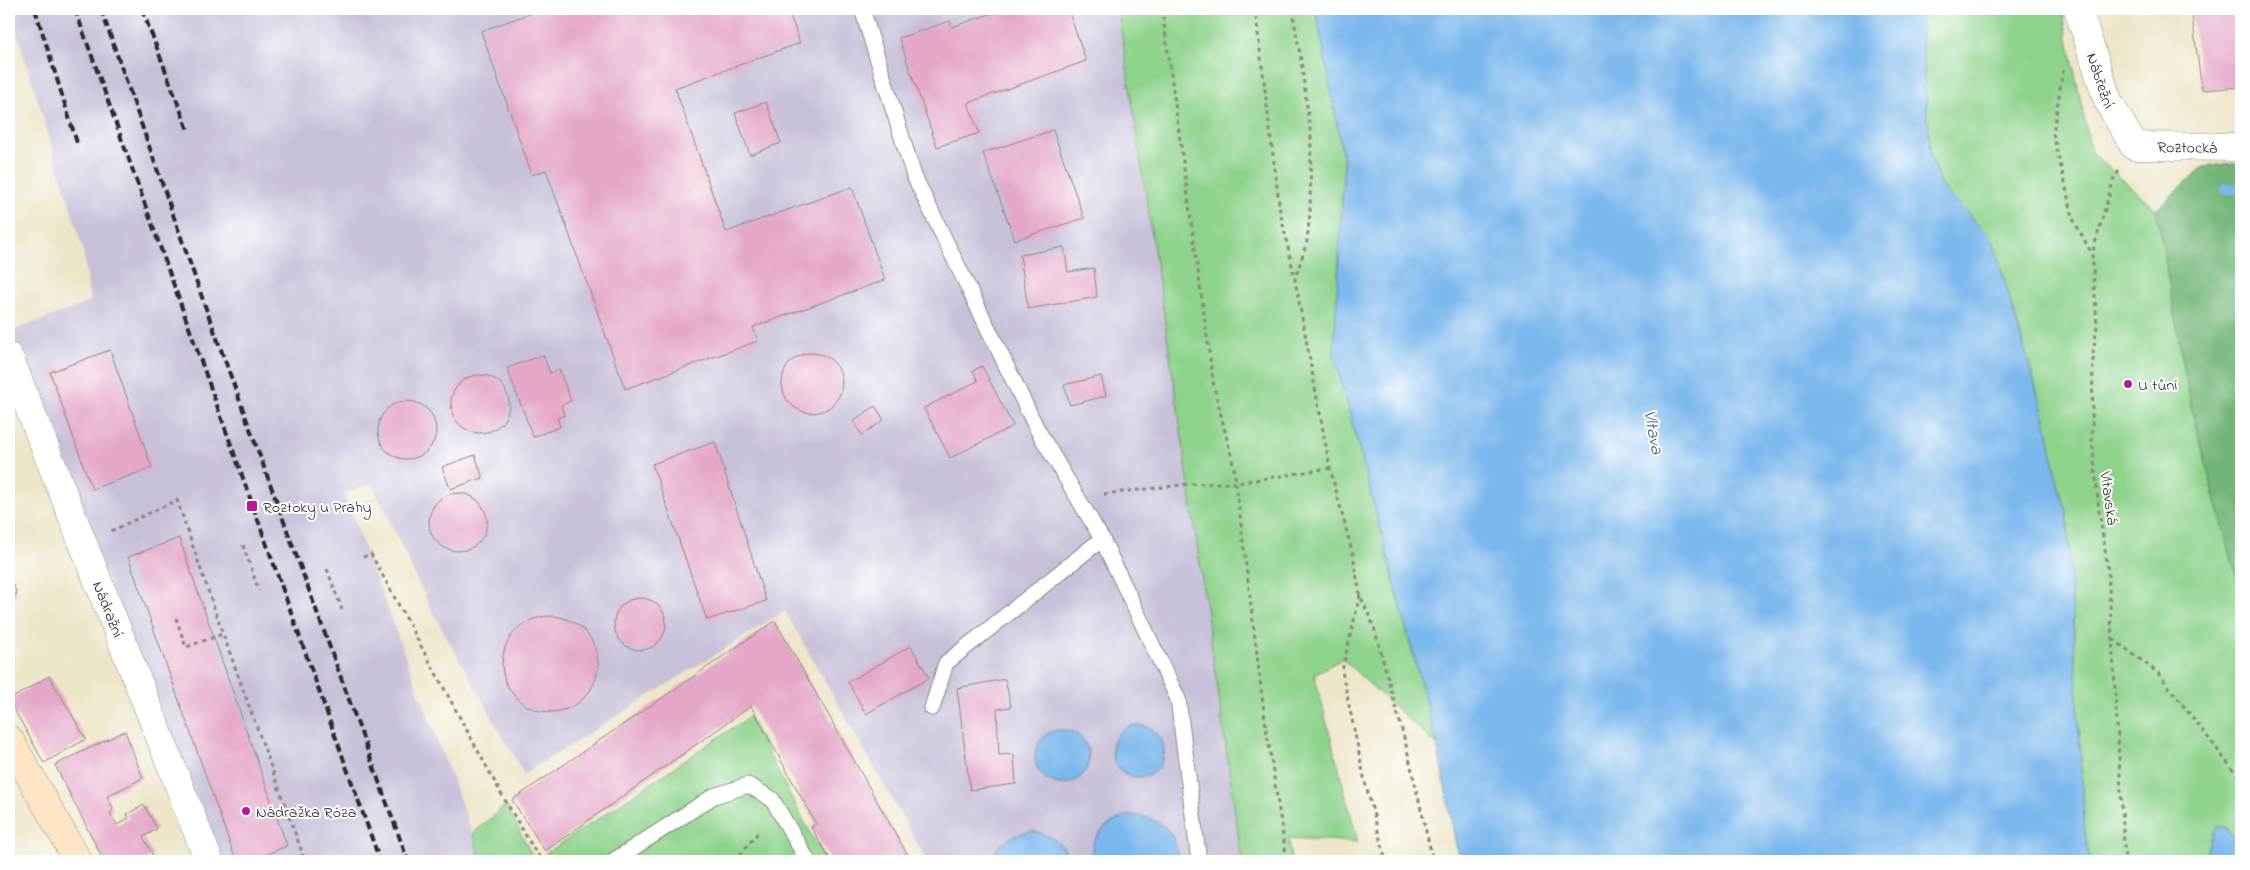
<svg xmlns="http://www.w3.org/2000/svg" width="2250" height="870" viewBox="0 0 2250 870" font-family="'Indie Flower',sans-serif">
  <rect width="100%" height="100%" fill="#fff"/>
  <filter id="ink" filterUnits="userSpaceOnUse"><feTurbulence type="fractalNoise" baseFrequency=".02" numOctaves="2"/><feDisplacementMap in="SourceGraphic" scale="10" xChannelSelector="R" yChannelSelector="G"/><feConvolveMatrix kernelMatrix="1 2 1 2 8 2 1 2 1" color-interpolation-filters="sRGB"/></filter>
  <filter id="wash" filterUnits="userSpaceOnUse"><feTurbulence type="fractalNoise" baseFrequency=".0096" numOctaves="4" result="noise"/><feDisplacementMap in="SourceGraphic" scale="20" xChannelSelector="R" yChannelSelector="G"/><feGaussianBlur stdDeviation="1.12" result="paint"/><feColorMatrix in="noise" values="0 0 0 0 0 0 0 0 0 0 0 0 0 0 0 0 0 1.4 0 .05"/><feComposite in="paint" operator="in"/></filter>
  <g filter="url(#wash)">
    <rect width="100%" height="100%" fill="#ede5c8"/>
    <path fill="#c8bfd8" d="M10,9h1108l72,475 52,377h-315l-142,-250 -261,163 -94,-167 -58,-124 -28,11 139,367h-261l-213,-523v-6l81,-30 -7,-53z"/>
    <g fill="#8ed38c" stroke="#5c7f5c">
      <path d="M1118,9h198l28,153 -10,192 103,391 -95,-86 -28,15 44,168 -69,-4 2,23h-49l-64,-452z"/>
      <path d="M1919,9h143l29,143 65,57 36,203 49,181v257l-4,-9 -11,-14h-9l-6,9 -7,25h-114l-5,-25 -18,-325 -8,-22 -13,-66 -54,-185 -50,-50 -11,-29z"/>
      <path d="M749,717l76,144h-290z"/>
      <path d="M506,805l29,56h-54l-8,-28z"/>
    </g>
    <path fill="#72b578" stroke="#4e7052" d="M2241,162v431l-49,-181 -36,-203 47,-42z"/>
    <g fill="#7ab7ec" stroke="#52718c">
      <path d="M1316,9h603l12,150 11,29 50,50 54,185 13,66 8,22 18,325 5,25h-631l-22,-117 -103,-390 10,-192z"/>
      <circle cx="1138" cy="751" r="26"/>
      <circle cx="1062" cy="757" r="27"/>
      <path d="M1130,815c27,1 49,16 47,46h-85c-4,-25 16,-40 38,-46z"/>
      <path d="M2216,827h9c10,11 16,19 16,34h-37l7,-25z"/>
      <path d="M1033,831c17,4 32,12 37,30h-78c4,-20 23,-27 41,-30z"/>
    </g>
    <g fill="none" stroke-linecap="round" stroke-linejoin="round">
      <path stroke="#7ab7ec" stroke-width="10" d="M2226,189h15"/>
    </g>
    <g id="blocks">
      <g fill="#e5a7c8">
        <path d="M543,9h245l12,34 -125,45 51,144 126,-45 33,93 -132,47 5,14 -133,48 -79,-219 -14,5 -51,-144z"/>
        <path d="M1004,9h64l18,52 -118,42 11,30 -42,14 -38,-109 51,-17 2,6z"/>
        <path d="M2191,9h50v78l-39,3z"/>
        <path d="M766,102l15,41 -31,12 -15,-42z"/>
        <path d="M1053,130l31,88 -69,22 -32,-87z"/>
        <path d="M1064,247l4,25 26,-4 3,29 -69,12 -8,-54z"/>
        <path d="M110,350l42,118 -60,21 -42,-117z"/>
        <circle cx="812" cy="383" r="30"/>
        <path d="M543,355l7,18 9,-4 12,32 -10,4 3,11 -7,2 3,9 -27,10 -26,-69z"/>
        <path d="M982,366l31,60 -63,32 -26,-50 54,-27 -5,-10z"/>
        <circle cx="480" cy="404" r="29"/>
        <path d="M1101,376l5,20 -36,9 -6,-20z"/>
        <circle cx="407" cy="430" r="29"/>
        <path d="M875,406l9,14 -22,15 -9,-14z"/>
        <path d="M715,442l51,159 -59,19 -55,-156z"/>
        <path d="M475,455l8,23 -33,11 -8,-22z"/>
        <circle cx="458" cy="522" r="29"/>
        <path d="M179,538l108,308 -38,15h-13l-108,-304z"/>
        <path d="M13,584l4,10 -8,3v-11z"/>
        <circle cx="640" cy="624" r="26"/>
        <circle cx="550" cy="664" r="48"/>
        <path d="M775,621l136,240h-80l-20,-34 5,-3 -65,-118 -206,145 -33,-51z"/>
        <path d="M911,646l18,32 -63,36 -18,-32z"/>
        <path d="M49,676l37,63 -42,24 -35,-63z"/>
        <path d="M1005,679l6,28 -14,2 2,46 15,-1 2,30 -46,6 -13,-102z"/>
        <path d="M125,731l18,47 -36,18 6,13 -3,4 7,12 12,-7 -2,-4 17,-9 13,24 -14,8 10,18 -8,4 1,2h-42l-49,-96z"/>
      </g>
    </g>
  </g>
  <g filter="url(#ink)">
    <use href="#blocks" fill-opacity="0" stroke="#8c887a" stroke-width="1"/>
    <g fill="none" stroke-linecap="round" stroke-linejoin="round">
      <defs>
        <g id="lane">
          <path d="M862,9l52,167 123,253 65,110 76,160 21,162"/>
          <path d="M932,708l14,-45 156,-124"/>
          <path d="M613,861l101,-65 34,-11 24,14 36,62"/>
        </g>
        <g id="street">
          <path id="s1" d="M2078,9l30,92 26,45 107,1"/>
          <path id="s2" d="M9,357l200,504"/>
        </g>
        <path id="secondary" d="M9,739l69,122"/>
      </defs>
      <use href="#lane" stroke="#8c887a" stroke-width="17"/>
      <use href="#street" stroke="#8c887a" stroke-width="29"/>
      <use href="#secondary" stroke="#8c887a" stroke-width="29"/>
      <g stroke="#8c887a" stroke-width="3" stroke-dasharray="4 4" stroke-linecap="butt">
        <path d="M1162,9l52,378 20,80 31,253 22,141"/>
        <path d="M1255,9l25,202 15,68"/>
        <path d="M1292,9l9,51 10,77 -1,76 -3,28 -12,39 35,188 23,87 7,40 14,32 32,118 27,116"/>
        <path d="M2063,70l-10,64 21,87 18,33"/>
        <path d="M2119,171l-5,7 -22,76 5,72 -4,29 -1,84 7,71 9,60 17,291"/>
        <path d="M1104,494l86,-10 46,-1 94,-15"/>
        <path d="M111,531l66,-31 46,134"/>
        <path d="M243,545l16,46"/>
        <path d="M363,557l8,-3 131,241 31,53 10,13"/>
        <path d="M327,569l15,41"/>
        <path d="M1360,595l-18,76 23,111 21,79"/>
        <path d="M176,618l10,29 37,-13 80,221 -16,6"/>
        <path d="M2113,639l45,34 83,107"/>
        <path d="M735,861l25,-31"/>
      </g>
      <use href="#lane" stroke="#fff" stroke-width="15"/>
      <use href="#street" stroke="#fff" stroke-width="28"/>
      <use href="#secondary" stroke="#fde5c5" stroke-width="28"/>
      <g stroke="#2b2b2b" stroke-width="4" stroke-dasharray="8 4" stroke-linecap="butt">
        <path d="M35,9l43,137"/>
        <path d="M75,9l305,852"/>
        <path d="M101,9l103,294 204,558"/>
        <path d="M142,9l46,121"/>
      </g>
    </g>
  </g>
  <g fill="#b5179e" stroke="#fff" stroke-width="2">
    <circle cx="2128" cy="384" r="5"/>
    <rect x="246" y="500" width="12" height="12" rx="2.5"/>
    <circle cx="246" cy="811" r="5"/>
  </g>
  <g text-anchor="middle" stroke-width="4" stroke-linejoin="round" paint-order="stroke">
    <g font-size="16" fill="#2b2b2b" stroke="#fff">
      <text dy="6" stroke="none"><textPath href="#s1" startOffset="75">Nábřežní</textPath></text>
      <text dy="6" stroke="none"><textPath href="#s1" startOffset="202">Roztocká</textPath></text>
      <text transform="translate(2110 498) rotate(82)" y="6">Vltavská</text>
      <text dy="6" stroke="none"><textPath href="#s2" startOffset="271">Nádražní</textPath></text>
    </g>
    <g font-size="16" fill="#2b2b2b" stroke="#fff" text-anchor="start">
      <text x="2138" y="390">U tůní</text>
      <text x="263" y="512">Roztoky u Prahy</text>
      <text x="256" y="817">Nádražka Róza</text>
    </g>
    <g font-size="18" font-style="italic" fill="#475c6f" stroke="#fff">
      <text transform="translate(1654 432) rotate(79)" y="6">Vltava</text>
    </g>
  </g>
  <rect width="2250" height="870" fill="none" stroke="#fff" stroke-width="30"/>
</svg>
